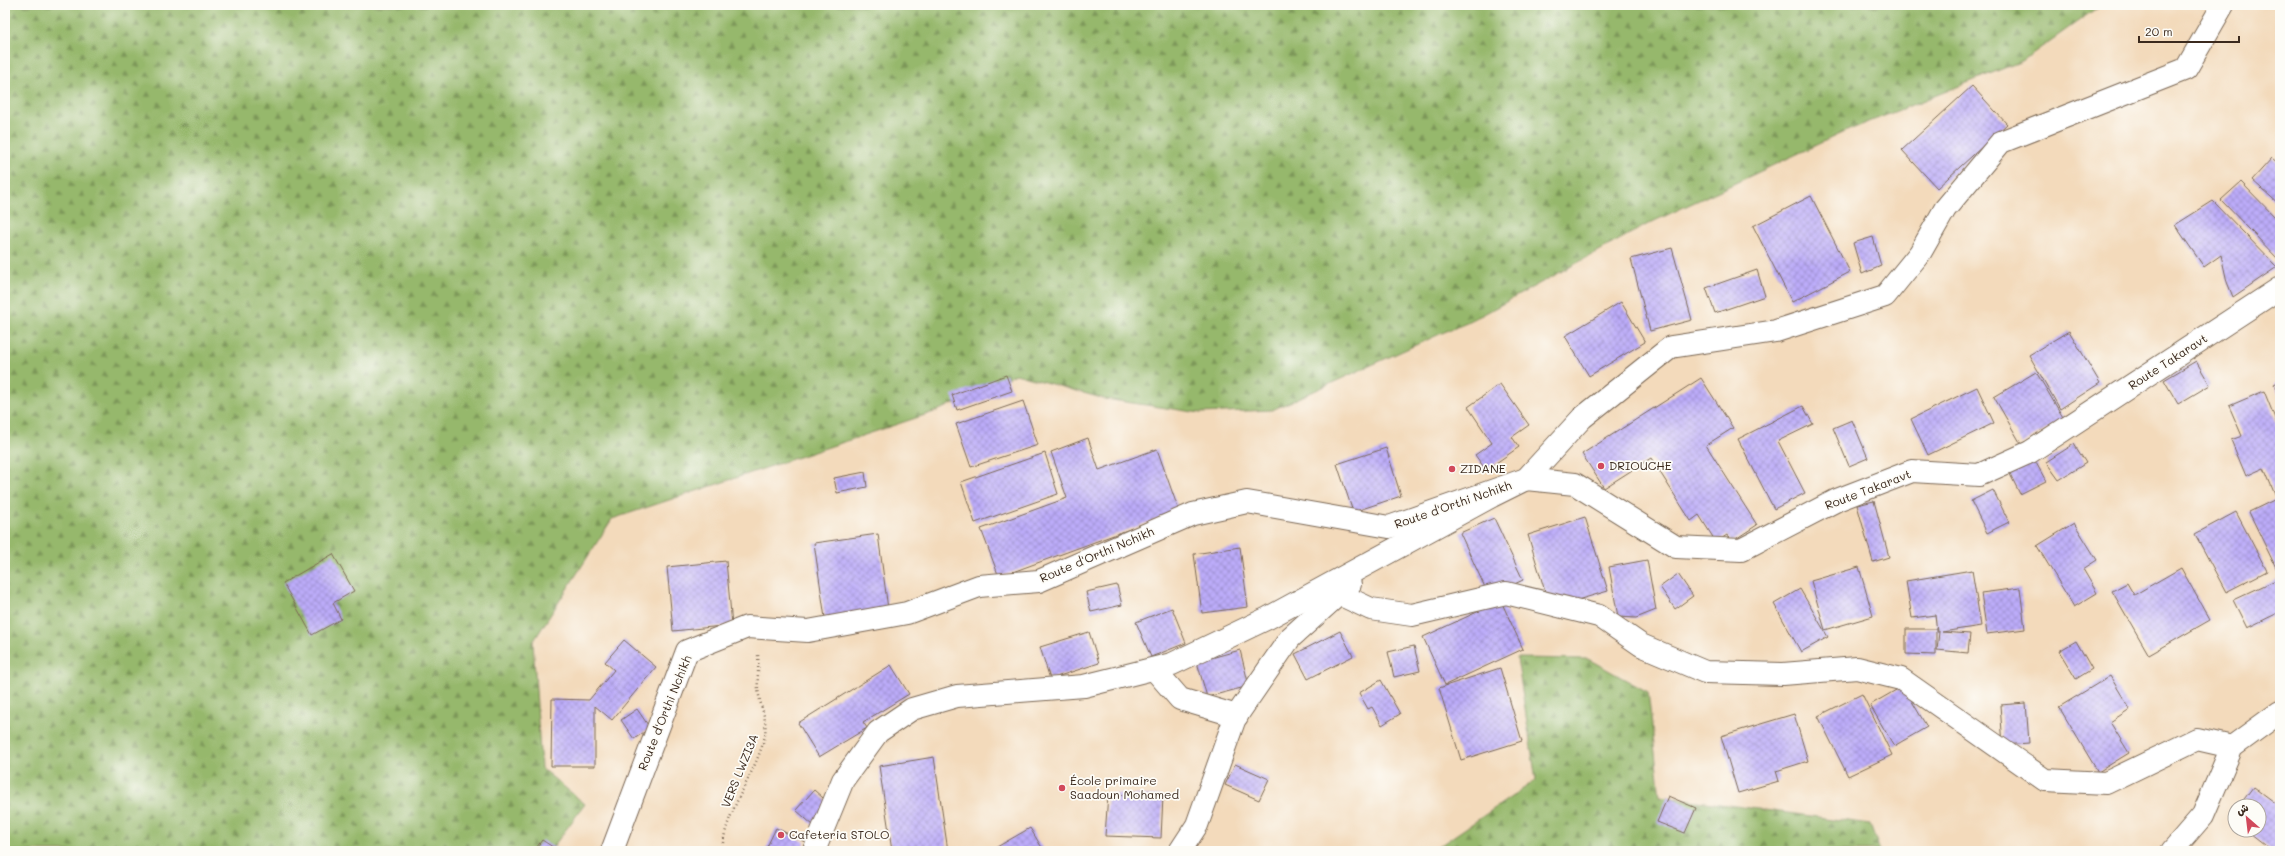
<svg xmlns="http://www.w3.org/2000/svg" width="2285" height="856" viewBox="0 0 2285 856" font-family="Mali,'Playpen Sans Arabic',sans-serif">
  <defs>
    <pattern id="forest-firs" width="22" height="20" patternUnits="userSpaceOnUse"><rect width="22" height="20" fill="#96b86c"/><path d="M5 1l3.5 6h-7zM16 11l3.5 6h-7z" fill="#7c9658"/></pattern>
    <pattern id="building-cross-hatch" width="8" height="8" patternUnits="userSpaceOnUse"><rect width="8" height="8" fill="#bcacf9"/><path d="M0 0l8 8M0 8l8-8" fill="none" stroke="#9a8cc9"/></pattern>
  </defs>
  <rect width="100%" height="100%" fill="#fdfcf7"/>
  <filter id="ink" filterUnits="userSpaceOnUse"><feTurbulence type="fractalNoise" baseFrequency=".025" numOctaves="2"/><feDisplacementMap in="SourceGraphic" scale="8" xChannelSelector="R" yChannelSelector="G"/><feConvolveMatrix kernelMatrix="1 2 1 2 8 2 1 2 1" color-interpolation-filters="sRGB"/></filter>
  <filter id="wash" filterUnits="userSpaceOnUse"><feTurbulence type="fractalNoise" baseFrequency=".012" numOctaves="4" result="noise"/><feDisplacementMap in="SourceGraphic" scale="16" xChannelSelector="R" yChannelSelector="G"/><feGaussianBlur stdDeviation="0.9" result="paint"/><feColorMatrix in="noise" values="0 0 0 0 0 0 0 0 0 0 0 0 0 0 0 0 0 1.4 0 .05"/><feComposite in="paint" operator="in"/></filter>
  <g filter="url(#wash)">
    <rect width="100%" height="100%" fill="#f3dabb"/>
    <g fill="url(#forest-firs)" stroke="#687145">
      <path d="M5,5h2096l-79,56 -178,71 -194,91 -168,92 -210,95 -72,3 -95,-14 -89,-25 -79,37 -325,108 -79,123 8,126 44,36 -35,47h-545z"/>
      <path d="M1517,658l71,1 60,33 12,104 210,28 10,27h-448l104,-71z"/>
    </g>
    <g id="blocks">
      <g fill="url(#building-cross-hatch)">
        <path d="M1972,86l35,38 -70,64 -35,-38z"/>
        <path d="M2272,158l8,7v40l-28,-25z"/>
        <path d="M2241,182l39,40v39l-59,-61z"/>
        <path d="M1811,196l39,76 -58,30 -39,-76z"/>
        <path d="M2213,201l64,66 -44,30 -6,-15 -6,-27 -17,12 -29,-42z"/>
        <path d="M1873,237l8,29 -19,8 -9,-31z"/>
        <path d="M1672,248l20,72 -42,11 -19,-72z"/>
        <path d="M1757,270l8,26 -50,17 -9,-25z"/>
        <path d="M1621,302l24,40 -56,34 -24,-40z"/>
        <path d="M2069,331l31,52 -40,26 -31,-54z"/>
        <path d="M2196,361l14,24 -32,19 -14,-24z"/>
        <path d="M2036,372l28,47 -43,25 -27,-47z"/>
        <path d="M1006,375l6,16 -55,19 -5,-15z"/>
        <path d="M1701,378l32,50 -27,17 51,80 -26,17 -4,-7 -11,7 -17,-27 -8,6 -40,-63 -47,30 -22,-34z"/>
        <path d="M2280,381v15l-6,-12z"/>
        <path d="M1500,384l29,41 -17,12 7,10 -33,23 -11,-15 17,-12 -24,-36z"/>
        <path d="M1977,387l17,36 -66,32 -17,-36z"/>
        <path d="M2264,391l16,40v76l-16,-39 -18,8 -15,-36 11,-4 -13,-30z"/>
        <path d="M1023,401l15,44 -67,22 -15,-43z"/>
        <path d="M1803,406l10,18 -35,17 27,52 -31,16 -36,-70z"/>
        <path d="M1852,420l16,38 -19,8 -16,-38z"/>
        <path d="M1088,438l11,32 58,-21 22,62 -180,66 -18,-48 86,-31 -16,-46z"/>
        <path d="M2074,444l12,19 -27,17 -13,-18z"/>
        <path d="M1386,448l15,48 -48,16 -16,-48z"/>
        <path d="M1045,453l13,41 -83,29 -14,-41z"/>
        <path d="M2034,459l12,22 -26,13 -11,-22z"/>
        <path d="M865,472l2,15 -30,6 -3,-15z"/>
        <path d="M1993,490l16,32 -22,11 -16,-32z"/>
        <path d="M2276,499l4,9v68l-31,-64z"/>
        <path d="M1874,501l15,56 -16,5 -16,-57z"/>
        <path d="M2236,512l31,59 -41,21 -31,-58z"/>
        <path d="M1585,517l23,74 -58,17 -22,-73z"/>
        <path d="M1494,518l29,62 -34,16 -29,-63z"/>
        <path d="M2074,523l23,37 -14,9 14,24 -23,14 -37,-61z"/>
        <path d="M878,534l10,75 -63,9 -11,-75z"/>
        <path d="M1240,547l8,60 -46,6 -8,-59z"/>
        <path d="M333,554l21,37 -21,12 8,16 -29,16 -29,-52z"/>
        <path d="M1647,560l9,50 -20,8 -18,-1 -9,-50z"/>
        <path d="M726,561l6,64 -59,6 -6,-64z"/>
        <path d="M1859,567l14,49 -48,14 -14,-49z"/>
        <path d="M2181,568l29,52 -61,35 -37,-64 15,-8 7,12z"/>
        <path d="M1972,570l9,56 -39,6 28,2 -2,19 -31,-3 2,-18h-2l-2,-17 -23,3 -6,-37z"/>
        <path d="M1678,574l15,22 -18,13 -15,-22z"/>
        <path d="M2280,578v34l-33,16 -14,-28z"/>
        <path d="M1117,585l5,20 -31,7 -5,-20z"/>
        <path d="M2020,588l5,41 -38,5 -6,-41z"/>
        <path d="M1800,589l28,48 -27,15 -27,-48z"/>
        <path d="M1501,601l22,48 -78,36 -22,-48z"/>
        <path d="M1172,608l14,35 -35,14 -15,-35z"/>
        <path d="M1906,629h30v26l-30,-1z"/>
        <path d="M1340,631l13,25 -45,23 -13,-25z"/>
        <path d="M1089,632l10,31 -49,16 -10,-32z"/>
        <path d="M624,640l32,27 -44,53 -17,-14v60h-44l1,-67 37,1 25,-30 -9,-8z"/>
        <path d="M2076,641l16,28 -16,10 -17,-28z"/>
        <path d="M1414,646l6,25 -26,6 -6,-25z"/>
        <path d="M1240,650l9,36 -42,11 -10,-35z"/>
        <path d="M891,665l18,29 -46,28 4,6 -48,29 -21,-34z"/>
        <path d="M1500,668l22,73 -61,19 -22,-72z"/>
        <path d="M2110,676l20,33 -20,13 19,31 -31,19 -39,-65z"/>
        <path d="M1381,680l19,34 -18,11 -10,-18 -4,2 -9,-16z"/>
        <path d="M1903,686l24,41 -33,19 -24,-41z"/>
        <path d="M1862,694l30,61 -44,21 -30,-60z"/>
        <path d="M2026,703l3,40 -26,2 -3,-40z"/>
        <path d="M637,709l13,19 -16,11 -13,-19z"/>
        <path d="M1794,714l14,47 -32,10 3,10 -41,12 -17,-57z"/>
        <path d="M934,757l14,94h-56l-13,-85z"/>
        <path d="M1235,764l34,15 -10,21 -34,-15z"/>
        <path d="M2253,787l27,20v44h-7l-27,-21h13v-24h-20z"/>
        <path d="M814,790l17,15 -17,21 -18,-16z"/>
        <path d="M1108,794l55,2 -2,42 -56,-2z"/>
        <path d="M1668,796l28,12 -11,25 -28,-11z"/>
        <path d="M776,828l29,14 -4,9h-36z"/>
        <path d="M1030,828l14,23h-54z"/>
        <path d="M542,840l17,11h-25z"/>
      </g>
    </g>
  </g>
  <g filter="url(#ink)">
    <use href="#blocks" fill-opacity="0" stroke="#7b6855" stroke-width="1"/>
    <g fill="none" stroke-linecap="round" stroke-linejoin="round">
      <defs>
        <g id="street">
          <path d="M1339,594l32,15 41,6 94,-22 93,23 42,29 64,27 78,2 74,-6 44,11 144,101 61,3 91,-44 35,8"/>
          <path d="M1154,669l26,30 57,17"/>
          <path d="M612,851l75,-200 60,-24 61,4 99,-18 72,-27 60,-5 154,-67 54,-12 142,25 137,-48 49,5 101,63 65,3 96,-50 75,-29 67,4 51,-23 250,-164"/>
          <path d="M1180,851l17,-26 38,-107 55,-80 60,-54"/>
          <path d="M2172,851l31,-36 29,-68 48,-35"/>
        </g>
        <path id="secondary" d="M814,851l29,-71 35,-48 34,-23 45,-13 127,-10 88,-22 96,-46 224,-122 34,-17 56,-61 89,-71 105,-16 109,-35 35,-43 25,-44 56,-67 185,-73 37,-64"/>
      </defs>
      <use href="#street" stroke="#7b6855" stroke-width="24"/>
      <use href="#secondary" stroke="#7b6855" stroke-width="24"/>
      <path stroke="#7b6855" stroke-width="2.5" stroke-dasharray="1 3" stroke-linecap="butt" d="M722,851c3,-39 30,-71 41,-108 7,-22 -3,-34 -5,-54 -1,-11 1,-23 0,-34"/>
      <use href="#street" stroke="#fff" stroke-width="22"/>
      <use href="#secondary" stroke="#fff" stroke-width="22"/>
    </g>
  </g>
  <g fill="#d1495b" stroke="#fdfcf7" stroke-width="1.5">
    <circle cx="1601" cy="466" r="4"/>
    <circle cx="1452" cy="469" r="4"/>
    <circle cx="1062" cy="788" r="4"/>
    <circle cx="781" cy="835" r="4"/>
  </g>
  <g text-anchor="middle" stroke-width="3.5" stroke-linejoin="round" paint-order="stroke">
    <g font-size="12" fill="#3b2a1e" stroke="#fdfcf7">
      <text transform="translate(2168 362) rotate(-33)" y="4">Route Takaravt</text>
      <text transform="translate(1868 490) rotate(-21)" y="4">Route Takaravt</text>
      <text transform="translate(1453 505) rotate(-19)" y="4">Route d'Orthi Nchikh</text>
      <text transform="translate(1097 555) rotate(-23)" y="4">Route d'Orthi Nchikh</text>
      <text transform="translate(665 713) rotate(-68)" y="4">Route d'Orthi Nchikh</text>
      <text transform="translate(740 771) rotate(-68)" y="4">VERS LWZI3A</text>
    </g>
    <g font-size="12" fill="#3b2a1e" stroke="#fdfcf7" text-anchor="start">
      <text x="1609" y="470">DRIOUCHE</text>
      <text x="1460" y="473">ZIDANE</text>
      <text x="1070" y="785">École primaire<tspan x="1070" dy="14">Saadoun Mohamed</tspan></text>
      <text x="789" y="839">Cafeteria STOLO</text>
    </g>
  </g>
  <rect width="2285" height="856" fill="none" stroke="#fdfcf7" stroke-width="20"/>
  <g transform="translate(2247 818) rotate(332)"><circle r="19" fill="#fdfcf7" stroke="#afa8a0"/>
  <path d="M0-3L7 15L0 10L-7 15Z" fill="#d1495b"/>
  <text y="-6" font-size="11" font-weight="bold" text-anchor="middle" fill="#3b2a1e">ش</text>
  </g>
  <path d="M2139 36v6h100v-6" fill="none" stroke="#3b2a1e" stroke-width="2"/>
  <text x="2145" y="36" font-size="12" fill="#3b2a1e" stroke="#fdfcf7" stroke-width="3" paint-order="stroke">20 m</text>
</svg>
